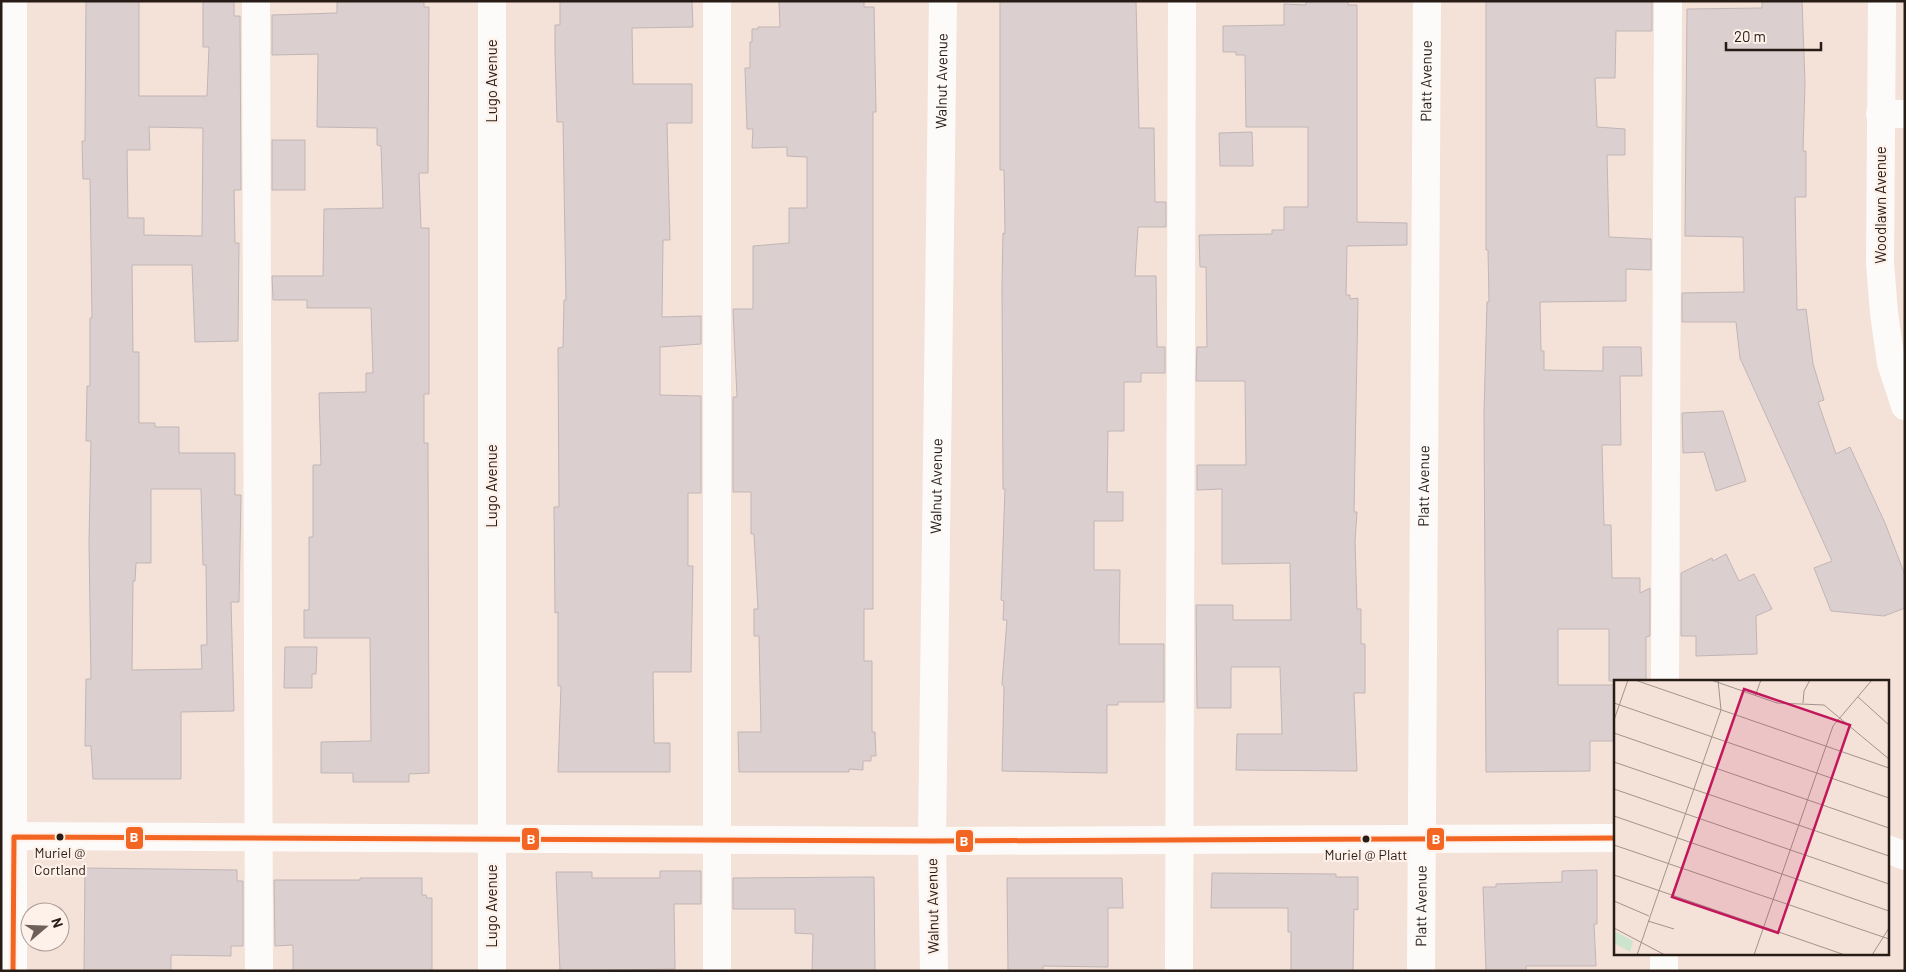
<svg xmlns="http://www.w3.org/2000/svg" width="1906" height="972" viewBox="0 0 1906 972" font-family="Barlow,sans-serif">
  <rect width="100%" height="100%" fill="#f4e2d8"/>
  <g fill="#dbcfd0" stroke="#c1b5b6" fill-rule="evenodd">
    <path d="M86,1h53v95h68l2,-49h-6v-46h31v15h6l1,174h-7l1,53h4l-1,98 -43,1 -3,-77h-60l1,87h6v71h16v4h24v26h56v42h6l-2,107h-8l3,109 -53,1v67h-88l-2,-33h-6l1,-67h5l-2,-137 2,-101h-5l1,-55h3v-68h2l-2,-139h-7l-1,-38h3zM149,127l54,1 -1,108 -58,-1v-17h-16l-1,-68h23zM151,489h50l2,76h3l1,80h-6l1,24 -70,1 1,-89h2l1,-18h15z"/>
    <path d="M337,1h87v6h5l-1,166h-9l2,55h8v166h-5v49h4l1,330 -20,1v8h-56v-9h-32v-31l50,-1 -1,-103h-66v-28h5v-73h4v-72h8l-2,-72 47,-1v-19h7l-2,-65h-64v-8h-34l-1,-24h51l1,-67 59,-1 -2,-62 -4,-1v-17l-60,-1 1,-73 -46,1v-40l65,-2z"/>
    <path d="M560,1h132l1,26 -61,1 1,56h59v39h-25l3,117h-7l-1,77 39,-1v28l-41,3v48l41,1v97h-13v73h5l-2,106h-38l1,71h16v29h-112l3,-86h-3v-74l-3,1 -1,-106h5l-1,-159 5,-1 1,-47h2l-3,-178h-6l-2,-70v-27h5z"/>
    <path d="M779,1h85v6h10l2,105h-3v497h-9v52h8v71h3l1,24h-5v5h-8v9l-14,-1v3h-110l-1,-40h23l-2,-96h-5v-27h4l-4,-75h-3v-42h-18v-95h4l-4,-88h20v-63l36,-3v-35h18v-51l-20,-1v-9l-35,1 1,-19h-6l-2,-61h5v-26h2v-13h6v-2h22z"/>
    <path d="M1000,1h136l3,127h15l1,74h11v25h-28l-3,49h21l1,71h8v26h-24v9h-17v49h-16l-1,61h16v29h-29v49h26l-1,74h45v58h-46v3h-11v68l-105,-2 2,-84 -2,-3 5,-64h-4l1,-19 -3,-1 4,-111h-2l-1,-204 1,-52 2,1 -1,-64h-4z"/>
    <path d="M1306,1h42v4h9v217l50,1v22l-60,1 -1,49h4v4l8,-1 -4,214h3l-2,29 2,68h4v35h4v49h-11l3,78 -121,-1 1,-36h45l-2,-67h-49v41h-34l-1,-103h37v15h58l-1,-57 -68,1v-75l-25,1v-25h49l-1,-84h-49l1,-34h10l-1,-80h-6l-1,-32 73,-1v-4h12v-23h24v-80h-62l-1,-72h-9v-3h-13v-26l61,-1v-21l22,1z"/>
    <path d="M1486,1h166v30h-36l-1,47h-20l2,49 28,2v26h-18l2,82 42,2v31l-25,-1v32l-86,1 1,49h3v19l59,1v-24h38l1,29h-22l1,69h-19l2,80h7l1,53h28v15l10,-5v48l-4,1v44h-37v-52h-51v56h57v56h-25v30l-104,1 -2,-359 3,-111h2l-1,-52h-2z"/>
    <path d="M1762,1h40l3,82 -2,68h3v46h-11l2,113 9,-1 7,55 11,36 -6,2 18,52 14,-7 35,76 20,52v33l-21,8 -53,-5 -17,-43 18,-7 -92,-203 -4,-36h-54v-29l62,-1 -1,-55 -58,-1 2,-227 75,-1z"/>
    <path d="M1252,132l1,34h-33l-1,-33z"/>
    <rect x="272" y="140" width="33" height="50"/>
    <path d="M1723,411l23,70 -30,10 -12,-39 -21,1 -1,-40z"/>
    <path d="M1726,554l13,27 15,-7 18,35 -16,7 1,38 -61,2v-20h-15v-63l31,-15 1,3z"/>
    <path d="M285,647h32l-1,27h-4v14h-28z"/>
    <path d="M85,868l152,2v11h6v65h-12v10l-60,-1v16h-87z"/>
    <path d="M1597,870v54h-3l2,42h-70v5h-40l-3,-84h13v-3l66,-2v-11z"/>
    <path d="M660,871h41v33h-27l1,65 -115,2 -4,-99h36v6h68z"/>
    <path d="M1212,873l124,1v3h22v33l-4,-1 -1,62h-62v-39h-3v-24h-77z"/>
    <path d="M874,877l1,94h-63l1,-37 -18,-1v-24h-62v-31z"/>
    <path d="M360,878h62v17h4l1,3h5v73h-139v-26l-18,1 -1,-66h86z"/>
    <path d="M1007,878h115l1,30h-15v59l-65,-1v5h-35z"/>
  </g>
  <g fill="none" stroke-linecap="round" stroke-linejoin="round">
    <g stroke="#fdfbf9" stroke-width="28">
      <path d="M256,1l3,970"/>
      <path d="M1882,1l-2,262 4,50 7,50 14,43"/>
      <path d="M1880,114h25"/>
      <path d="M1665,681l3,-680"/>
      <path d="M1,836l931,5 683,-3"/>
      <path d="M1887,849l18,7"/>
      <path d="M13,971v-970"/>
      <path d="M492,971v-970"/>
      <path d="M717,971v-970"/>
      <path id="s1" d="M934,971l-2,-130 11,-840"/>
      <path d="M1179,971l3,-970"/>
      <path id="s2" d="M1421,971l6,-970"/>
      <path d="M1664,971v-18"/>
    </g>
    <defs>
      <path id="bus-1" d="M13,971l1,-134 918,4 683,-3"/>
    </defs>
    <use href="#bus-1" stroke="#fef1ea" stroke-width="9"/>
    <use href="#bus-1" stroke="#f26522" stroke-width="5"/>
  </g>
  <g fill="#281c16" stroke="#fef1ea" stroke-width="2">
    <circle cx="60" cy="837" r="4.5"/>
    <circle cx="1366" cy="839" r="4.5"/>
  </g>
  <g text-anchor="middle" stroke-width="4.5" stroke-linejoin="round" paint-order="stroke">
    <g font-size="14" fill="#281c16" stroke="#fef1ea">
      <text x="60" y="858">Muriel @<tspan x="60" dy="17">Cortland</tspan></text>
      <text x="1366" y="860">Muriel @ Platt</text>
    </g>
    <g font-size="15" fill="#281c16" stroke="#fef1ea">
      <text transform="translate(492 81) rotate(-90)" y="5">Lugo Avenue</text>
      <text dy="5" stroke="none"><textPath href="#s1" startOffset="890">Walnut Avenue</textPath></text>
      <text dy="5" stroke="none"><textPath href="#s2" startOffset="890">Platt Avenue</textPath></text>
      <text transform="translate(1881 205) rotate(-90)" y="5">Woodlawn Avenue</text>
      <text transform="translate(492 486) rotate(-90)" y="5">Lugo Avenue</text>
      <text dy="5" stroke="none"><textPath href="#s1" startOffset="485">Walnut Avenue</textPath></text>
      <text dy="5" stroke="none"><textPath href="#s2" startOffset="485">Platt Avenue</textPath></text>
      <text transform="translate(492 906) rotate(-90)" y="5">Lugo Avenue</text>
      <text transform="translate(933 906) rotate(-91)" y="5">Walnut Avenue</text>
      <text dy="5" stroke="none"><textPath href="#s2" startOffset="65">Platt Avenue</textPath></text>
    </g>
  </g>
  <g transform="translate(1614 680)">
    <rect width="275" height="275" fill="#f4e2d8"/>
    <path d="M0,251l19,10 -3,11 -16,-9z" fill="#cce4ce"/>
    <path fill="none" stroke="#a2938a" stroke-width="1" d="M21,0l254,88M97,0l66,23 47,2 65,54M141,16l6,-16M244,17l31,28M0,23l275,95M189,23l1,-12 6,-11M0,40l14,-40M0,53l275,95M0,82l275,94M0,109l275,95M0,136l275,95M0,165l275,94M0,195l231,80M0,221l35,15M34,241l26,8M0,248l51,27M23,275l84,-245 -3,-30M140,275l79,-229 39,-46M258,275l17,-27"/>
    <path fill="#c2185b" fill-opacity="0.15" stroke="#c2185b" stroke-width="2.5" d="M130,9l106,36 -72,208 -106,-36z"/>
    <rect width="275" height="275" fill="none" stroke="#281c16" stroke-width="2.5"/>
  </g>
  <g stroke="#fef1ea" stroke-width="2">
    <rect x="125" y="826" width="19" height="24" rx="5" fill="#f26522"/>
    <rect x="1426" y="827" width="19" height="24" rx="5" fill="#f26522"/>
    <rect x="521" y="827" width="19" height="24" rx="5" fill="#f26522"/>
    <rect x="955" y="829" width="19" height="24" rx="5" fill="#f26522"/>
  </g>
  <g font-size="14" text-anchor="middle" font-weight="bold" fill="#fff">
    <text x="134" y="842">B</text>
    <text x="1436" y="844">B</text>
    <text x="531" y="844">B</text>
    <text x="964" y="846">B</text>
  </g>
  <rect width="1906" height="972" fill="none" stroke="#281c16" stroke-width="5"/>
  <g transform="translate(45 927) rotate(71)"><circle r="24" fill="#fef1ea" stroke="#a89c95"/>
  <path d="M0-4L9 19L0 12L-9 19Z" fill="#6f615a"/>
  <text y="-8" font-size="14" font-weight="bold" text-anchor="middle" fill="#281c16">N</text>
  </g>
  <path d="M1726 42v8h95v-8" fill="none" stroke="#281c16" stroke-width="2.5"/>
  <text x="1734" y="42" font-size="15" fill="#281c16" stroke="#fef1ea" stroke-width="4" paint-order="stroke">20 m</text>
</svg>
